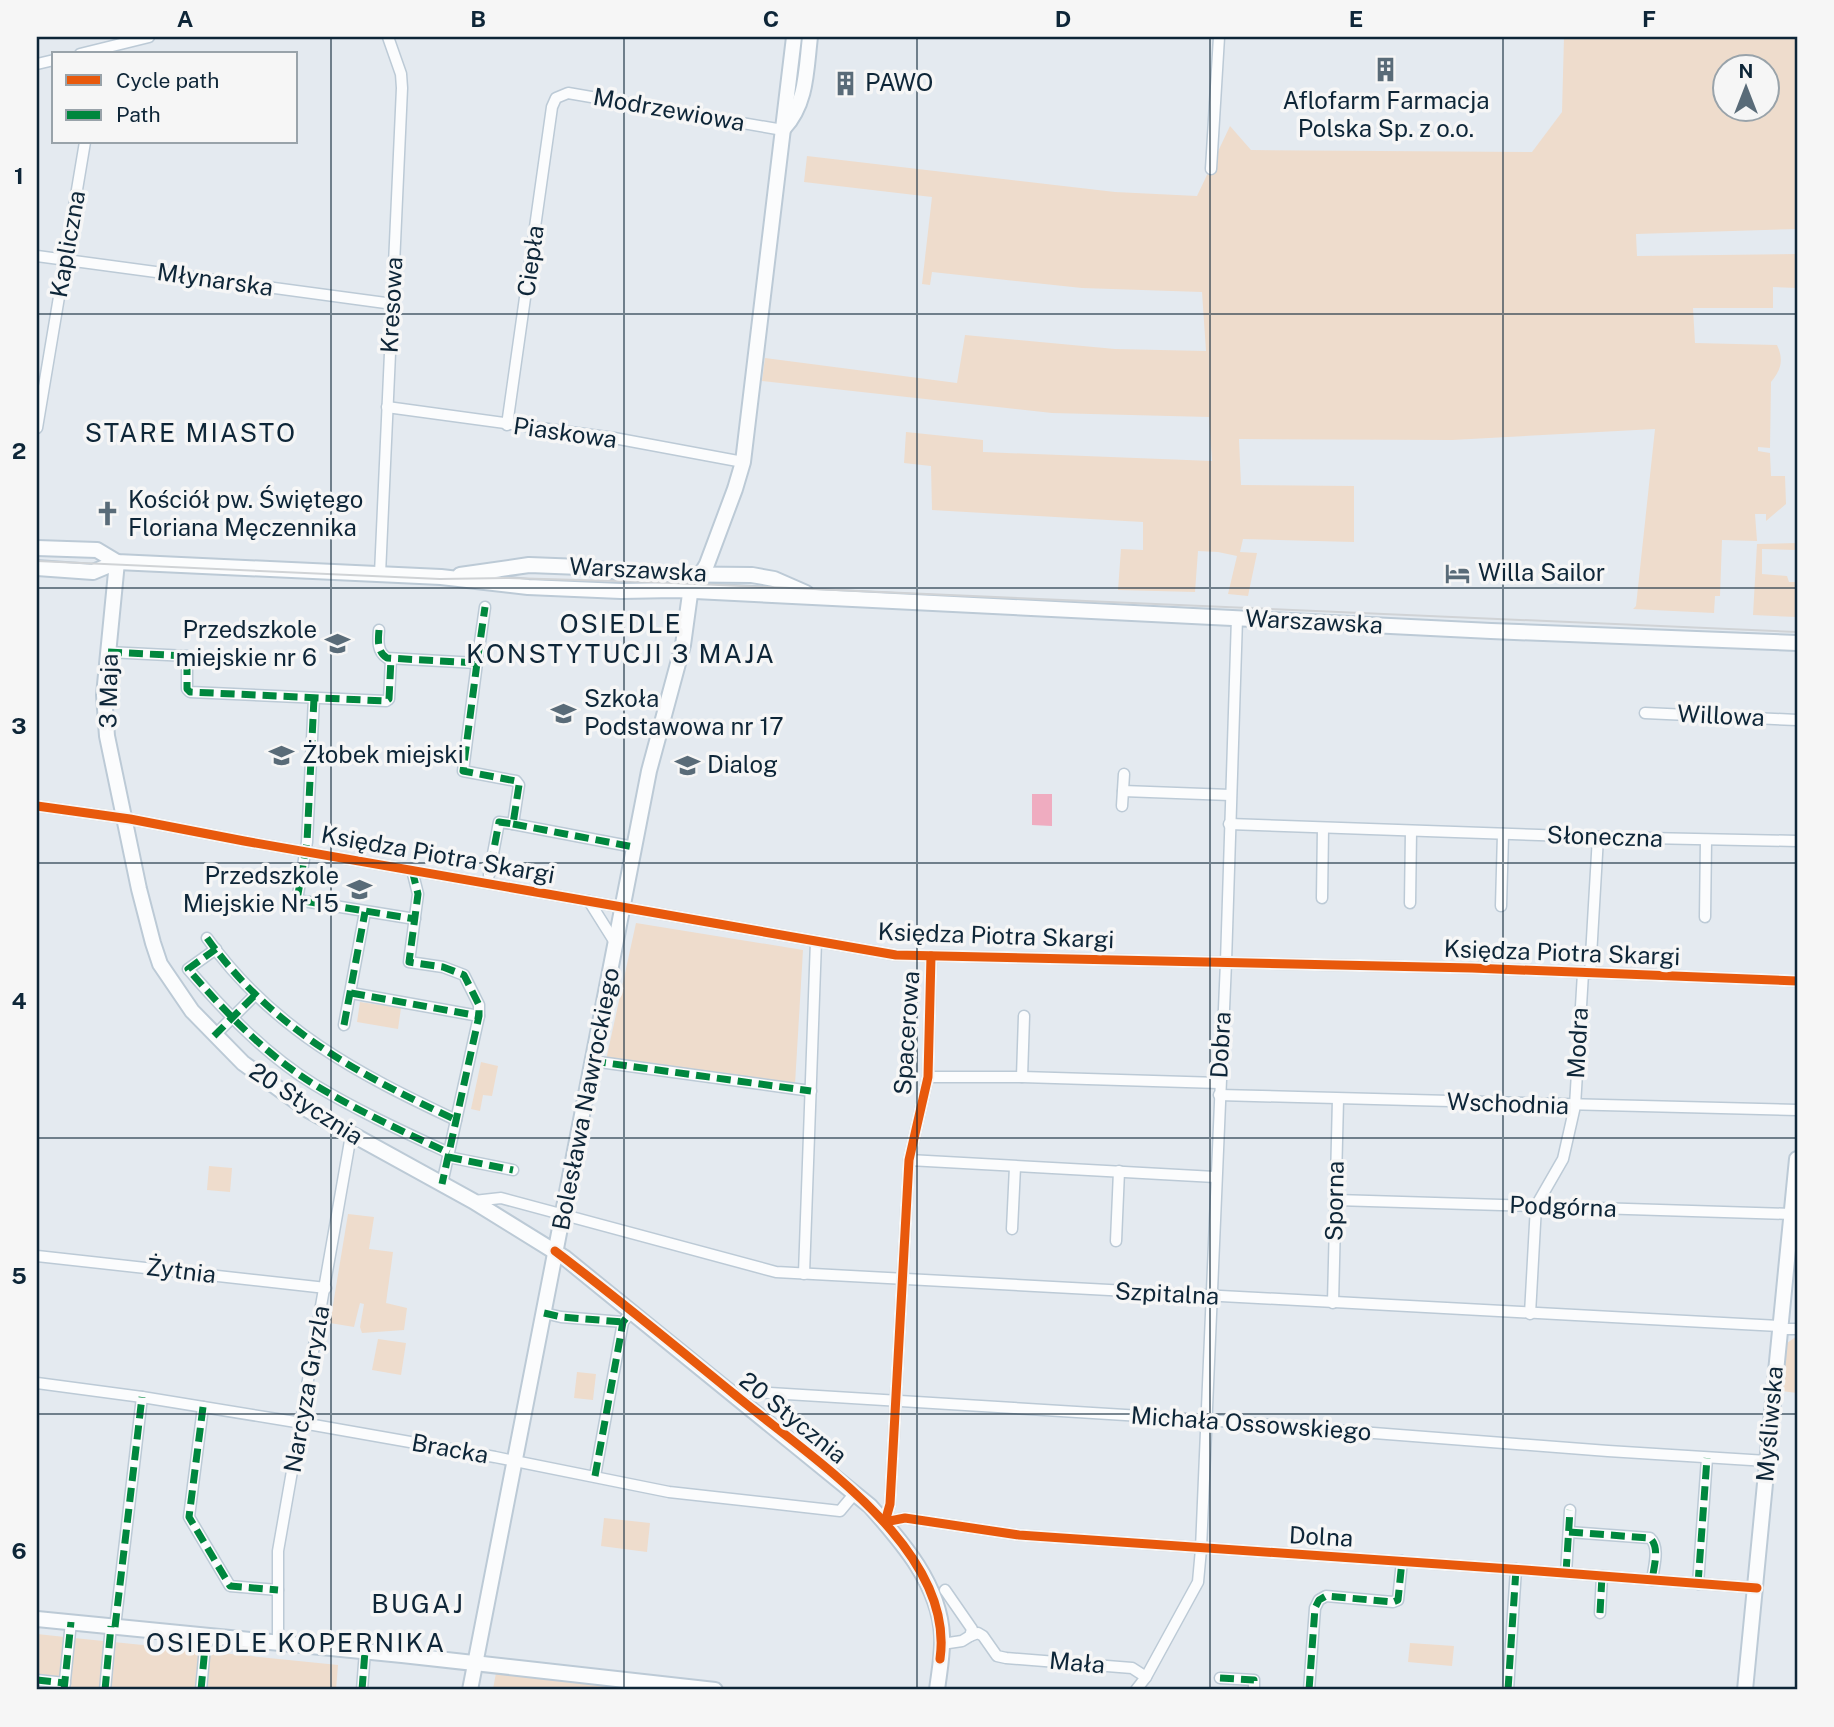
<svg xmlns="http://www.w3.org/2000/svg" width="1834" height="1727" viewBox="0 0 1834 1727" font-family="'Public Sans',sans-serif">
  <rect width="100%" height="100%" fill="#e4eaf0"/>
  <g fill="#eedccc" fill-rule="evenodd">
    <path d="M1564,37h233v192l-161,5 1,22 160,-2v34l-24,-1v21h-80l2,35 82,2c7,15 4,25 -6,37l-1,66 -12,-1v4l12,2 1,23h14l1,28 -20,17v-7h-11l2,27 -35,-1 -2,56h-5l-1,17 -81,-4 3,-3 19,-177 -203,11 -213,-1 2,46 113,1v56l-111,-3 -3,13 17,1 -9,43 -20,-2 9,-38 -19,-4 -20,-1 -3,41 -77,-2 3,-41 22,1v-28l-211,-12 -1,-44 -27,-3 2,-31 77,8v12l229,9 -3,-44 -157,-4 -290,-32 3,-23 192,25 8,-48 150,14 91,2 -4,-59 -120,-4 -150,-16 -2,13 -8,-1 10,-87 -128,-15 3,-26 308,36 82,4 33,-70 21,24 281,2 30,-40zM1726,66h42v42h-42z"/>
    <path d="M1797,543v7l-35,-1v25l25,2 2,6h8v35l-44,-2 4,-71z"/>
    <path d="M636,923l167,27 -8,134 -189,-24z"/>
    <path d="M360,1002l41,6 -3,21 -41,-7z"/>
    <path d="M481,1062l17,4 -6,30 -9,-1 -3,16 -9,-2z"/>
    <path d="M209,1166l23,2 -2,24 -23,-2z"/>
    <path d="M348,1214l26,3 -5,32 24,3 -7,51 21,5 -3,22 -42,3 -2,-6 4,-23 -4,-1 -6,24 -24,-4z"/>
    <path d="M1797,1336v57l-15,-2 5,-48z"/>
    <path d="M378,1339l28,4 -5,32 -29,-5z"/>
    <path d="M577,1372l19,2 -3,26 -19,-2z"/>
    <path d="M604,1518l46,5 -3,29 -46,-6z"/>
    <path d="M37,1634l28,3 -5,53h-23z"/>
    <path d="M74,1638l264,27 -2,25h-267z"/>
    <path d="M1410,1643l44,3 -2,20 -44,-4z"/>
    <path d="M496,1673l159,17h-172l1,-3 9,2z"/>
  </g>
  <path fill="#efacc0" d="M1032,794h20v32l-20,-1z"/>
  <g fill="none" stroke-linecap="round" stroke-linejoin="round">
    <defs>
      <g id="street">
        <path d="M80,54l69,-17"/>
        <path d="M37,64l17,-4"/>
        <path d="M1211,169l8,-132"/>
        <path d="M37,256l356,48"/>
        <path d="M387,407l227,31 129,24"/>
        <path d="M507,425l45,-318 4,-9 12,-5 215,37"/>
        <path d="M37,428l48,-286"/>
        <path d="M380,574l22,-486 -1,-14 -13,-37"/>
        <path d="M379,630c-1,10 -2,22 8,28l90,5 8,-56"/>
        <path d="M108,652l79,4v33l3,3 196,9 3,-2 2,-40"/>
        <path d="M477,663l-14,108 53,10 3,4 -6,39 -14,-2 -10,53"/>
        <path d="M314,698l-7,144 -10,58 118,19"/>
        <path d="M1645,713l152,7"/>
        <path d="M1123,791l107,4"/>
        <path d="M37,806l93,13 114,22 652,114 576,13 325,13"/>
        <path d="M1122,806l2,-32"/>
        <path d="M513,824l121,23"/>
        <path d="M1229,824l369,13 199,4"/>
        <path d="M412,870l6,24 -9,68 34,5 21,8 15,30v11l-37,168"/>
        <path d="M1322,898l1,-70"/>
        <path d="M589,901l27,43"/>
        <path d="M1410,903l1,-72"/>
        <path d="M1501,906l2,-72"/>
        <path d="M1705,917l1,-77"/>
        <path d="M207,938c65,91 151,136 249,182"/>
        <path d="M216,949l-28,20c37,43 78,86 127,116 43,26 89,47 134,68"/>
        <path d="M931,956l-3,121 -19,83 -19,344 -5,18 20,-4 114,17 506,35 232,18"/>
        <path d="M1590,973l8,-136"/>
        <path d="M351,993l128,23"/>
        <path d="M344,1025l21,-113"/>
        <path d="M214,1036l41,-41"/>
        <path d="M592,1061l219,30"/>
        <path d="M928,1077h94l197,6"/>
        <path d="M1022,1077l2,-61"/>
        <path d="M1219,1095l578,15"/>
        <path d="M448,1157l65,13"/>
        <path d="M909,1160l306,17"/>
        <path d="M1336,1200l455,14"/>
        <path d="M474,1201l27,-3 275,74 1003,54"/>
        <path d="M1012,1229l3,-62"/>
        <path d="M1116,1241l3,-70"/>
        <path d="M37,1256l289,32"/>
        <path d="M804,1274l12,-333"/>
        <path d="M1333,1303l5,-204"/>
        <path d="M544,1313l17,4 62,5"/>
        <path d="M1530,1314l6,-108 27,-47 12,-53 8,-133"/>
        <path d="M1779,1329h18"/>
        <path d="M37,1383l105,14 166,27 187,33 174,35 171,19 15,-18"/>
        <path d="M736,1396l18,-4 452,28 402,31 159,10"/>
        <path d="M203,1407l-14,110 41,69 48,4"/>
        <path d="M595,1476l28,-154 9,-11"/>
        <path d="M1569,1532l81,6c10,9 4,28 2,42"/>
        <path d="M1566,1573l4,-63"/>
        <path d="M1698,1584l9,-126"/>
        <path d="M1600,1613l2,-37"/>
        <path d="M115,1627l27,-230"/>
        <path d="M970,1636l8,-3 5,3 14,20 9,2 126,10 14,9"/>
        <path d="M278,1643v-92l73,-416"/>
        <path d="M942,1644l20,-3 8,-5 2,-7 -27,-39"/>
        <path d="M1220,1678l34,2v10"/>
        <path d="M37,1680l28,3"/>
        <path d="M64,1690l7,-68"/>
        <path d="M105,1690l6,-64"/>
        <path d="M201,1690l5,-54"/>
        <path d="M362,1690l3,-39"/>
        <path d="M1136,1690l10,-13 52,-95 3,-33 25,-587 11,-344"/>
        <path d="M1309,1690l6,-82 4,-8 7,-4 67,6 5,-2 4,-39"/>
        <path d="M1508,1690l8,-121"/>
      </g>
      <g id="secondary">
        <path d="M784,128c23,-25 22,-58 26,-91"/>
        <path d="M37,548l60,2 20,12 324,15 87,10 93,4 54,-1 816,41 306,12"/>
        <path d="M117,562l-13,133 3,41 32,153 14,54 7,21 32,47 51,52 65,47 165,91 92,57 305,248c32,36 70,79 72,130 1,18 -3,37 -5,54"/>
        <path d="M37,568l56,4 24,-10"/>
        <path d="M460,575l69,-10 52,2 55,7 116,1 22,4 32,14"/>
        <path d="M37,1619l365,36 313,35"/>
        <path d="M470,1690l179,-919 34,-126 7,-51 17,-30 28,-75 8,-27 51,-425"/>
        <path d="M1745,1690c18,-177 33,-354 52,-531"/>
      </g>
    </defs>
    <use href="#street" stroke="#bccad6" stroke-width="13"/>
    <use href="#secondary" stroke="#bccad6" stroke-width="18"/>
    <use href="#street" stroke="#fbfcfd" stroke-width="10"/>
    <use href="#secondary" stroke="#fbfcfd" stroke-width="14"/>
    <path stroke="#d0d3d6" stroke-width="2" d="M37,561l403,18 66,-1 145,4 1146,50"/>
    <g stroke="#00873e" stroke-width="7" stroke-dasharray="14 7" stroke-linecap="butt">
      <path d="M379,630c-1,10 -2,22 8,28l90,5 8,-56"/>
      <path d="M108,652l79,4v33l3,3 196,9 3,-2 2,-40"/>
      <path d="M477,663l-14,108 53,10 3,4 -6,39 -14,-2 -10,53"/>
      <path d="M314,698l-7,144 -10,58 118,19"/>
      <path d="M513,824l121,23"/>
      <path d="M412,870l6,24 -9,68 34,5 21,8 15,30v11l-37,168"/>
      <path d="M207,938c65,91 151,136 249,182"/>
      <path d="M216,949l-28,20c37,43 78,86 127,116 43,26 89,47 134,68"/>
      <path d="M351,993l128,23"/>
      <path d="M344,1025l21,-113"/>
      <path d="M214,1036l41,-41"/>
      <path d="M592,1061l219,30"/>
      <path d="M448,1157l65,13"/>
      <path d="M544,1313l17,4 62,5"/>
      <path d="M203,1407l-14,110 41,69 48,4"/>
      <path d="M595,1476l28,-154 9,-11"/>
      <path d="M1569,1532l81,6c10,9 4,28 2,42"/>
      <path d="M1566,1573l4,-63"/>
      <path d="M1698,1584l9,-126"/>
      <path d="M1600,1613l2,-37"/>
      <path d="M115,1627l27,-230"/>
      <path d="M1220,1678l34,2v10"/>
      <path d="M37,1680l28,3"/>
      <path d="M64,1690l7,-68"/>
      <path d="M105,1690l6,-64"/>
      <path d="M201,1690l5,-54"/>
      <path d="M362,1690l3,-39"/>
      <path d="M1309,1690l6,-82 4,-8 7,-4 67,6 5,-2 4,-39h5"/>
      <path d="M1508,1690l8,-121"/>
    </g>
    <defs>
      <g id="cycleway">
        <path d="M37,806l93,13 114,22 652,114 576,13 325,13"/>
        <path d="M931,956l-3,121 -19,83 -19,344 -5,18 20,-4 114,17 506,35 232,18"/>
        <path d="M555,1251c61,46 120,95 179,143 74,62 222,154 206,265"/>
      </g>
    </defs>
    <use href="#cycleway" stroke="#f6f6f6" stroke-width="13"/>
    <use href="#cycleway" stroke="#e8590c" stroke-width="9"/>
  </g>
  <path fill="none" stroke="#0e2638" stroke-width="2" stroke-opacity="0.55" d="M331,37v1653M624,37v1653M917,37v1653M1210,37v1653M1503,37v1653M37,314h1760M37,588h1760M37,863h1760M37,1138h1760M37,1414h1760"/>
  <defs>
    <symbol id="building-bare" viewBox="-9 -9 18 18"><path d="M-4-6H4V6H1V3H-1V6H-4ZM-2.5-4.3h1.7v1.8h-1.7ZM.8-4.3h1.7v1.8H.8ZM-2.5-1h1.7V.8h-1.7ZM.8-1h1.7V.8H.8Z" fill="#596b78" stroke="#f6f6f6" stroke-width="2.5" paint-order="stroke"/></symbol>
    <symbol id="church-bare" viewBox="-9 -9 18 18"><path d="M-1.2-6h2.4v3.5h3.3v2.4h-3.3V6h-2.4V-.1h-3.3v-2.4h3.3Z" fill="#596b78" stroke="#f6f6f6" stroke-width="2.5" paint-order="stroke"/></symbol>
    <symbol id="hotel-bare" viewBox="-9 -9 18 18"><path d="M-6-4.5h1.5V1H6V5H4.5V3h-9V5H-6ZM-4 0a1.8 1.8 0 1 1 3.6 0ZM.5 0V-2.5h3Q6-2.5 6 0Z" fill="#596b78" stroke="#f6f6f6" stroke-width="2.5" paint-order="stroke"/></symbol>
    <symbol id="school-bare" viewBox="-9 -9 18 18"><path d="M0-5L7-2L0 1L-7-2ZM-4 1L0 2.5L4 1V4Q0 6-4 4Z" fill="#596b78" stroke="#f6f6f6" stroke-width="2.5" paint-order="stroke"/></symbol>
  </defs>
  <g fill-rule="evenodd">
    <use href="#building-bare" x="1368" y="52" width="35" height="35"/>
    <use href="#building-bare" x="828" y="66" width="35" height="35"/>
    <use href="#church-bare" x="90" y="496" width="35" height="35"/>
    <use href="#hotel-bare" x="1440" y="556" width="35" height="35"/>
    <use href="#school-bare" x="320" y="626" width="35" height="35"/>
    <use href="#school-bare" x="546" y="696" width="35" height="35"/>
    <use href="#school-bare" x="264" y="738" width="35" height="35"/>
    <use href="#school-bare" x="670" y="748" width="35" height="35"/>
    <use href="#school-bare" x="342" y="872" width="35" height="35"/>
  </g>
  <g text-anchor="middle" stroke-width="7" stroke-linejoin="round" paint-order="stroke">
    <g font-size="24" fill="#0e2638" stroke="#f6f6f6" text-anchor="start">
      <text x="865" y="91">PAWO</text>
      <text x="1386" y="109" text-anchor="middle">Aflofarm Farmacja<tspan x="1386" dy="28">Polska Sp. z o.o.</tspan></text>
      <text x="128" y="508">Kościół pw. Świętego<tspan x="128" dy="28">Floriana Męczennika</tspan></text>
      <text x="1478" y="581">Willa Sailor</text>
      <text x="317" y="638" text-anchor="end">Przedszkole<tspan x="317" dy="28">miejskie nr 6</tspan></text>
      <text x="584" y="707">Szkoła<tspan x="584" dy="28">Podstawowa nr 17</tspan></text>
      <text x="302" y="763">Żłobek miejski</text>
      <text x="707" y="773">Dialog</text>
      <text x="339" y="884" text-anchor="end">Przedszkole<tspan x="339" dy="28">Miejskie Nr 15</tspan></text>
    </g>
    <g font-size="24" fill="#0e2638" stroke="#f6f6f6">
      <text transform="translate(669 110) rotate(10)" y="8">Modrzewiowa</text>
      <text transform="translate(68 244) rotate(-80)" y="8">Kapliczna</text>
      <text transform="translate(531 261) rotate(-82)" y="8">Ciepła</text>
      <text transform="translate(215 280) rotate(8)" y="8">Młynarska</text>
      <text transform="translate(392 305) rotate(-87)" y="8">Kresowa</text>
      <text transform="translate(565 433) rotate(8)" y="8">Piaskowa</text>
      <text transform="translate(638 570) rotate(3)" y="8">Warszawska</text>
      <text transform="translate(1314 622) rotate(3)" y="8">Warszawska</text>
      <text transform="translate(109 691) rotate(-89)" y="8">3 Maja</text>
      <text transform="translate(1721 716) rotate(3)" y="8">Willowa</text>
      <text transform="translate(1605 837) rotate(2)" y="8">Słoneczna</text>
      <text transform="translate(438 855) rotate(10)" y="8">Księdza Piotra Skargi</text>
      <text transform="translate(996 936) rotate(2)" y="8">Księdza Piotra Skargi</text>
      <text transform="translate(1562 953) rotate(2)" y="8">Księdza Piotra Skargi</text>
      <text transform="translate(907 1033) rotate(-86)" y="8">Spacerowa</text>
      <text transform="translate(1578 1043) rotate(-87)" y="8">Modra</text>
      <text transform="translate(1221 1045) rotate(-87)" y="8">Dobra</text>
      <text transform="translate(586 1099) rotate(-79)" y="8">Bolesława Nawrockiego</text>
      <text transform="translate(306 1104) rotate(33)" y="8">20 Stycznia</text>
      <text transform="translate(1508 1104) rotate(2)" y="8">Wschodnia</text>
      <text transform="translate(1335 1201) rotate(-89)" y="8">Sporna</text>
      <text transform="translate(1563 1207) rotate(2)" y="8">Podgórna</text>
      <text transform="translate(181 1271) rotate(7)" y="8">Żytnia</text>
      <text transform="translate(1167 1294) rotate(3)" y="8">Szpitalna</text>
      <text transform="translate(307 1389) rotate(-80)" y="8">Narcyza Gryzla</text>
      <text transform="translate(793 1418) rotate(39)" y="8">20 Stycznia</text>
      <text transform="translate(1251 1424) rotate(4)" y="8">Michała Ossowskiego</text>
      <text transform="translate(1770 1424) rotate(-85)" y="8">Myśliwska</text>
      <text transform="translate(450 1449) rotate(10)" y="8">Bracka</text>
      <text transform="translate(1321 1537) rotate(3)" y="8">Dolna</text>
      <text transform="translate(1077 1663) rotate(5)" y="8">Mała</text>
    </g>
    <g font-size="26" letter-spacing="2" fill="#0e2638" stroke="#f6f6f6">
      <text x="191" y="442">STARE MIASTO</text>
      <text x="621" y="633">OSIEDLE<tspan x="621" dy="30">KONSTYTUCJI 3 MAJA</tspan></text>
      <text x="418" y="1613">BUGAJ</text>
      <text x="296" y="1652">OSIEDLE KOPERNIKA</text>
    </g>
  </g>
  <rect width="1834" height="1727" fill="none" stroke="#f6f6f6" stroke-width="77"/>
  <rect x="52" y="52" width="245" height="91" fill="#f6f6f6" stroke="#99a3aa" stroke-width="2"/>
  <rect x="66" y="75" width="35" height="10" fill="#e8590c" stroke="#99a3aa" stroke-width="2"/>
  <text x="116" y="88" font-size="21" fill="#0e2638">Cycle path</text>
  <rect x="66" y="110" width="35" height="10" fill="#00873e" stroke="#99a3aa" stroke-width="2"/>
  <text x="116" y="122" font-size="21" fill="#0e2638">Path</text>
  <g transform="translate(1746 88)"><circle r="33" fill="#f6f6f6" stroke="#99a3aa" stroke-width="2"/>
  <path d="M0-5L12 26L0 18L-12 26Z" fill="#596b78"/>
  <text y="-10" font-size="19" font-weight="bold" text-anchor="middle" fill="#0e2638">N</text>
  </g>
  <rect x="38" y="38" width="1758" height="1650" fill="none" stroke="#0e2638" stroke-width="2.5"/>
  <g font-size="23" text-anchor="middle" font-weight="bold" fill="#0e2638">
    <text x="185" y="27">A</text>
    <text x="478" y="27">B</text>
    <text x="771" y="27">C</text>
    <text x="1063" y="27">D</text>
    <text x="1356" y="27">E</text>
    <text x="1649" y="27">F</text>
    <text x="19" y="184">1</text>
    <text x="19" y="459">2</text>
    <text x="19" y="734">3</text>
    <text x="19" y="1009">4</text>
    <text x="19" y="1284">5</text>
    <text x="19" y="1559">6</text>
  </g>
</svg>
